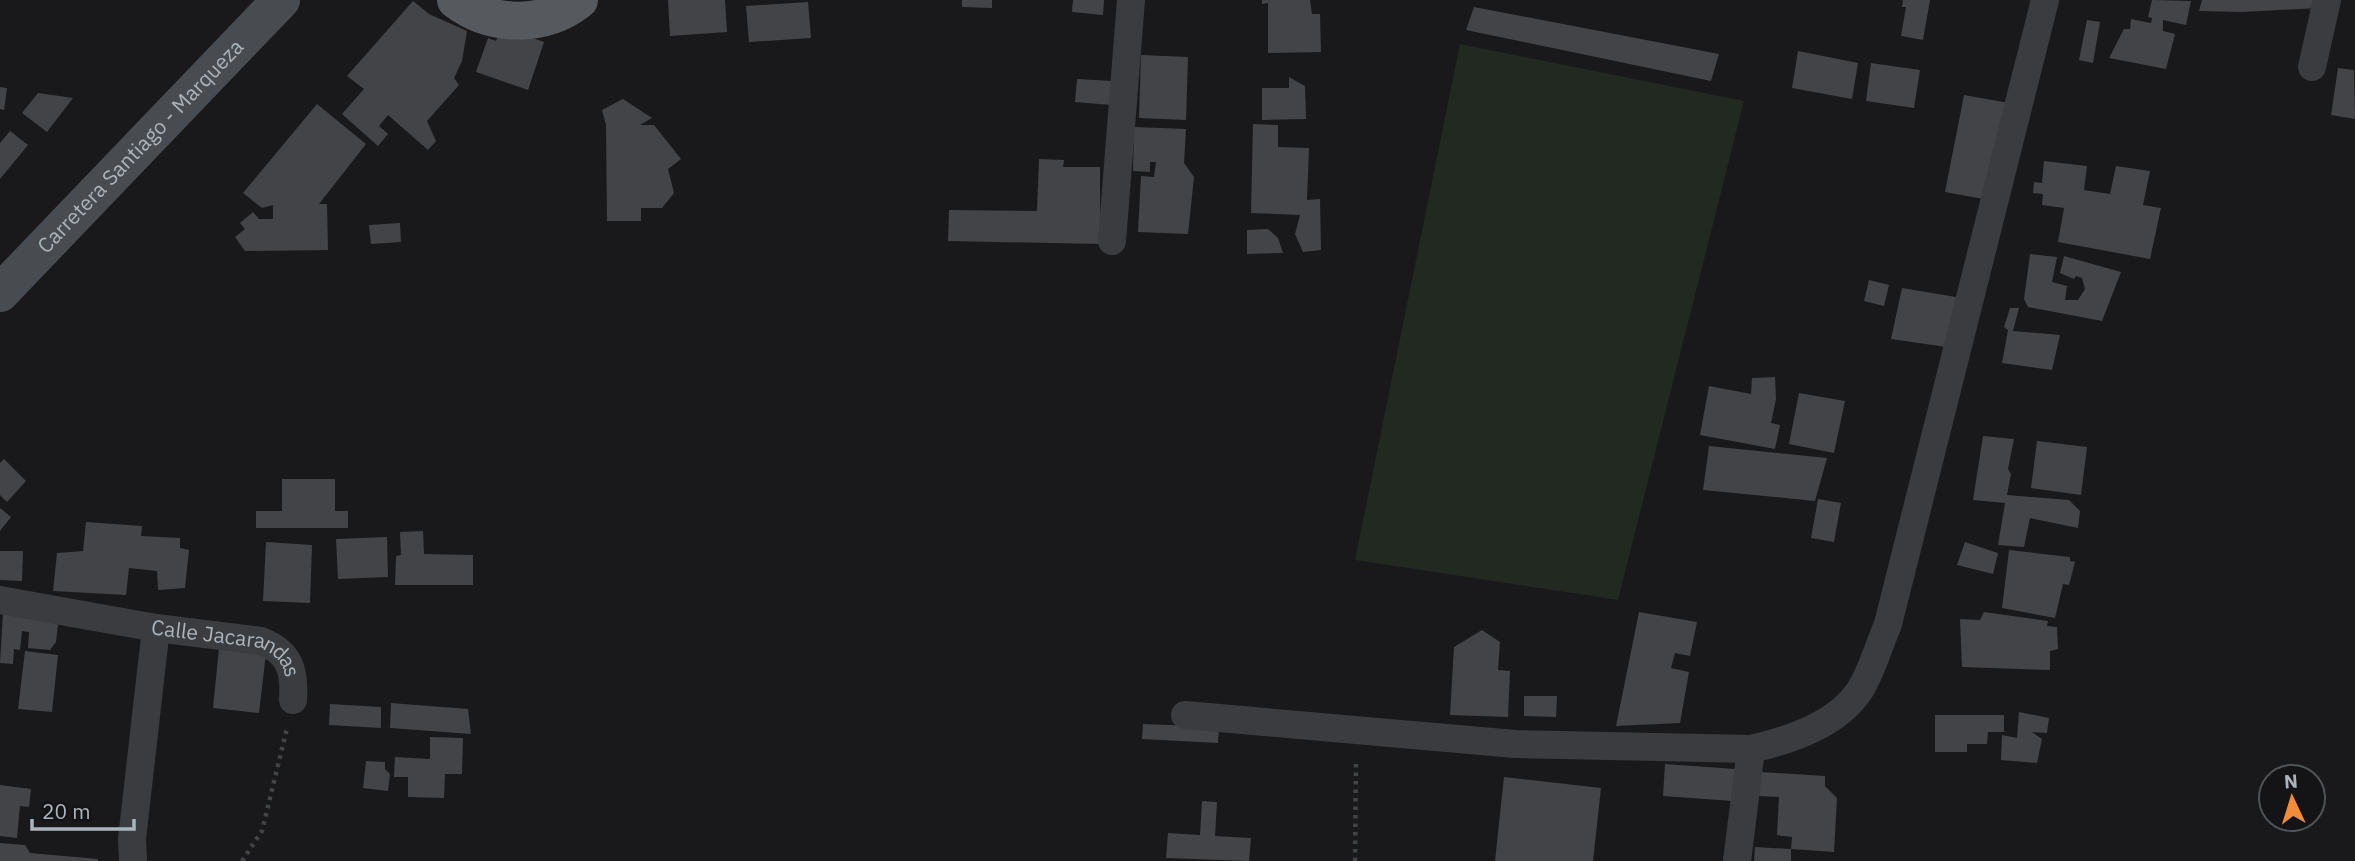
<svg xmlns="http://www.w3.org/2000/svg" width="2355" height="861" viewBox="0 0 2355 861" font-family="'IBM Plex Sans',sans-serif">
  <rect width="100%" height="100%" fill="#19191b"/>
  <path fill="#212920" d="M1460,44l284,57 -126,499 -263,-40z"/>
  <g fill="#434448">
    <path d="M668,0h57l2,32 -57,4z"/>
    <path d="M962,0h30v8l-30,-1z"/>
    <path d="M1073,0h31l-1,15 -31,-3z"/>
    <path d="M1262,0h48l2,14h8l1,38 -53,1v-50l-6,1z"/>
    <path d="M1903,0h27l-7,40 -22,-4 5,-29h-4z"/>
    <path d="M2152,0l39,1 -5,24 -23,-5v11l12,3 -9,35 -57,-11 15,-29h6l1,-10 20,4 1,-5 -4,-1z"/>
    <path d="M2202,0h117l-1,8 -76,4 -43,-1z"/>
    <path d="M413,1l16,13 38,17 -5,30 -8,17 5,7 -32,36 9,20 -8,9 -40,-35 -9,11 9,8 -10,12 -36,-32 22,-25 -17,-13z"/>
    <path d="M808,2l3,36 -62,4 -3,-36z"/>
    <path d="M1474,7l245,47 -8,27 -245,-51z"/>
    <path d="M2087,20l13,2 -7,41 -14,-3z"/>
    <path d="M501,27l43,15 -16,48 -52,-18 12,-34 8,3z"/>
    <path d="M1798,51l60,12 -6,36 -60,-11z"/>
    <path d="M1141,55l47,2 -2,63 -47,-2z"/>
    <path d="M1871,63l49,7 -6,38 -48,-7z"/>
    <path d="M2338,68l16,2 1,49 -24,-4z"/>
    <path d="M1289,77l16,9 1,33 -44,1v-32h27z"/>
    <path d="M1077,79l36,2 -2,24 -36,-3z"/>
    <path d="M0,87l7,1 -3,22 -4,-1z"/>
    <path d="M38,93l35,5 -26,34 -25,-19z"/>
    <path d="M1964,95l45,8 -20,97 -44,-8z"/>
    <path d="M623,99l29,19 -12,7h14l27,34 -13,10 6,24 -12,15h-21v13h-34l-1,-96 -4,-15z"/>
    <path d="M317,104l49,40 -47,60h8l1,46 -83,1 -10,-14 10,-8 -5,-6 13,-11 6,7h14v-14l-11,3 -19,-15z"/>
    <path d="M1253,124l25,1v22l31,1 -2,52 13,-1 1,51 -18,2 -8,-18 5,-19 -49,-2z"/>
    <path d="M1134,127l52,2 -2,34 10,14 -6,57 -50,-2 3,-56 13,1 2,-15h-6v10l-17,-1z"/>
    <path d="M10,131l18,14 -28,34v-36z"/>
    <path d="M1039,159l25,1 -1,7h37v77l-152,-3 1,-31 88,1z"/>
    <path d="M2044,161l43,5 -3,24 26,4 6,-28 34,5 -7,34 18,3 -11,51 -92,-17 6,-34 -22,-3 1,-11 -10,-1 1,-11 8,1z"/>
    <path d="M400,223l1,19 -30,2 -2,-19z"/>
    <path d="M1268,229l10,9 5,15 -36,1v-24z"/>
    <path d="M2030,254l27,3 -5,25 15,4 -2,14h13l7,-11 -3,-11 -6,-2 -2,3 -14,-6 4,-17 57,16 -19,49 -74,-14 -4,-8z"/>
    <path d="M1869,280l20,5 -5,21 -20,-5z"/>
    <path d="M1902,288l66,11 -15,49 -62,-9z"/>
    <path d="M2010,308h9l-6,23 47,4 -8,35 -50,-7 6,-33 -4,-3z"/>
    <path d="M1775,377l1,22 -5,24 9,2 -5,24 -75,-14 9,-49 42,8 1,-16z"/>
    <path d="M1799,393l46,8 -11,52 -45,-9z"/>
    <path d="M1983,436l31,3 -6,30 3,5 -4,21 62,5 11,11 -2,17 -48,-10 -6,29 -26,-2 7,-42 -32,-3z"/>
    <path d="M2037,441l50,6 -6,48 -50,-7z"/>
    <path d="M1709,446l118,12 -12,43 -112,-11z"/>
    <path d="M4,459l22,22 -19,21 -7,-7v-32z"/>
    <path d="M282,479h53v32h13v17h-92v-17h26z"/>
    <path d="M1818,499l23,4 -7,39 -23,-4z"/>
    <path d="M0,508l11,9 -11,14z"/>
    <path d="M86,522l56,4 -1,10 39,2v10l9,2 -4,38 -27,2 -1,-19 -28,-3 -3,27 -73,-4 4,-38 26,-2z"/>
    <path d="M423,531l1,23 49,1v30h-78l1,-29 5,-1 -1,-23z"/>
    <path d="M387,537l1,40 -50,2 -2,-40z"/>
    <path d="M266,542l46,3 -2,58 -47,-2z"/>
    <path d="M1965,542l33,11 -5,21 -36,-9z"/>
    <path d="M2009,550l61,7v4l5,1 -6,23 -6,-1 -8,34 -53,-10z"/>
    <path d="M0,551h23l-1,30 -22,-1z"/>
    <path d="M1639,612l58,10 -7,34 -15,-3 -4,15 18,4 -9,51 -64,3z"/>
    <path d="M1984,612l64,9 -1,5 10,1 1,22 -8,2v19l-88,-3 -2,-48 20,1z"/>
    <path d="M3,613l56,3 -3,26 -6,8 -22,-2 1,-16 -7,-1 -2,19 -6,-1 -1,15 -13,-1z"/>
    <path d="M1482,630l18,12 -2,28 12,1 -2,46 -58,-2 4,-68z"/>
    <path d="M219,648l47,5 -7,60 -46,-5z"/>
    <path d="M25,651l33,4 -6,57 -34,-3z"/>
    <path d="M1524,696h33l-1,21 -32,-1z"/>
    <path d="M391,703l77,6 3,25 -81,-6z"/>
    <path d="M330,704l51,3v21l-52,-3z"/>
    <path d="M2019,712l30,6 -2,15 -15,-1 10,7 -5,24 -36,-3 1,-25 15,3z"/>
    <path d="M1935,715h69v17h-16l-1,12h-20v8h-32z"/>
    <path d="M1143,724l76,3 -1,16 -76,-4z"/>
    <path d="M430,737l33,1 -1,36h-17l-1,24 -36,-1v-20h-14l1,-20 35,2z"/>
    <path d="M366,761l19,1v7l5,5 -2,17 -25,-3z"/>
    <path d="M1665,764l70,5 -2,32 -70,-5z"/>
    <path d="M1761,772l64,4v10l12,12 -3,54 -43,-3v12h-37l1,-14 36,2 1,-12 -15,-2 2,-38 -20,-1z"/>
    <path d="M1504,777l97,11 -8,73h-98z"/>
    <path d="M0,785l31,4 -2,18 -9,-1 -3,32 -17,-2z"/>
    <path d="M1202,801l15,1 -2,34 36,2 -2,23 -83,-3 2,-25 32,2z"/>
    <path d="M0,843l25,2 5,8 68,6v2h-98z"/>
  </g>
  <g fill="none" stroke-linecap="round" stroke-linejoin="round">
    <g stroke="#404347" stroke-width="4.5" stroke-dasharray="3.5 5" stroke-linecap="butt">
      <path d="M242,861l20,-30 25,-103"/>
      <path d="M1355,861l1,-102"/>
    </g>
    <g stroke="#3a3c40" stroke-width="28">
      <path d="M2312,67l15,-67"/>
      <path d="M1112,241l19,-241"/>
      <path id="s1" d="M0,600l156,28 105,13c29,11 34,30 32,59"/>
      <path d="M1185,715l330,29 236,5c39,-9 86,-24 109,-59 12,-19 19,-45 28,-66l157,-624"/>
      <path d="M133,861l-1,-22 24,-211"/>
      <path d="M1737,861l14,-112"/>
    </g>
    <path stroke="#484b50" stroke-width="38" id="s2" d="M0,293l281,-293"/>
    <path stroke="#565a5f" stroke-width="38" d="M456,0c35,27 88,28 123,0"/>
  </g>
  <g text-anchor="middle" stroke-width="5" stroke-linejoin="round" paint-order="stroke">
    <g font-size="21" fill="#abb3bb" stroke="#141416">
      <text dy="7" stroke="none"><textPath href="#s2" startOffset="203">Carretera Santiago - Marqueza</textPath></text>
      <text dy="7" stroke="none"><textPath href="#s1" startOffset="234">Calle Jacarandas</textPath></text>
    </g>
  </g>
  <g transform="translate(2292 798) rotate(356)"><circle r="33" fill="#141416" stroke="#505458" stroke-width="2"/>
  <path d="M0-5L12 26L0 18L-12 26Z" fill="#f38c38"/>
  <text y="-10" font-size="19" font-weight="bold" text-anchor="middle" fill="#abb3bb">N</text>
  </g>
  <path d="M32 819v10h102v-10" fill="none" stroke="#abb3bb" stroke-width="3.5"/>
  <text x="42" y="819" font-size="21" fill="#abb3bb" stroke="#141416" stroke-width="5" paint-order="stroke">20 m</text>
</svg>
